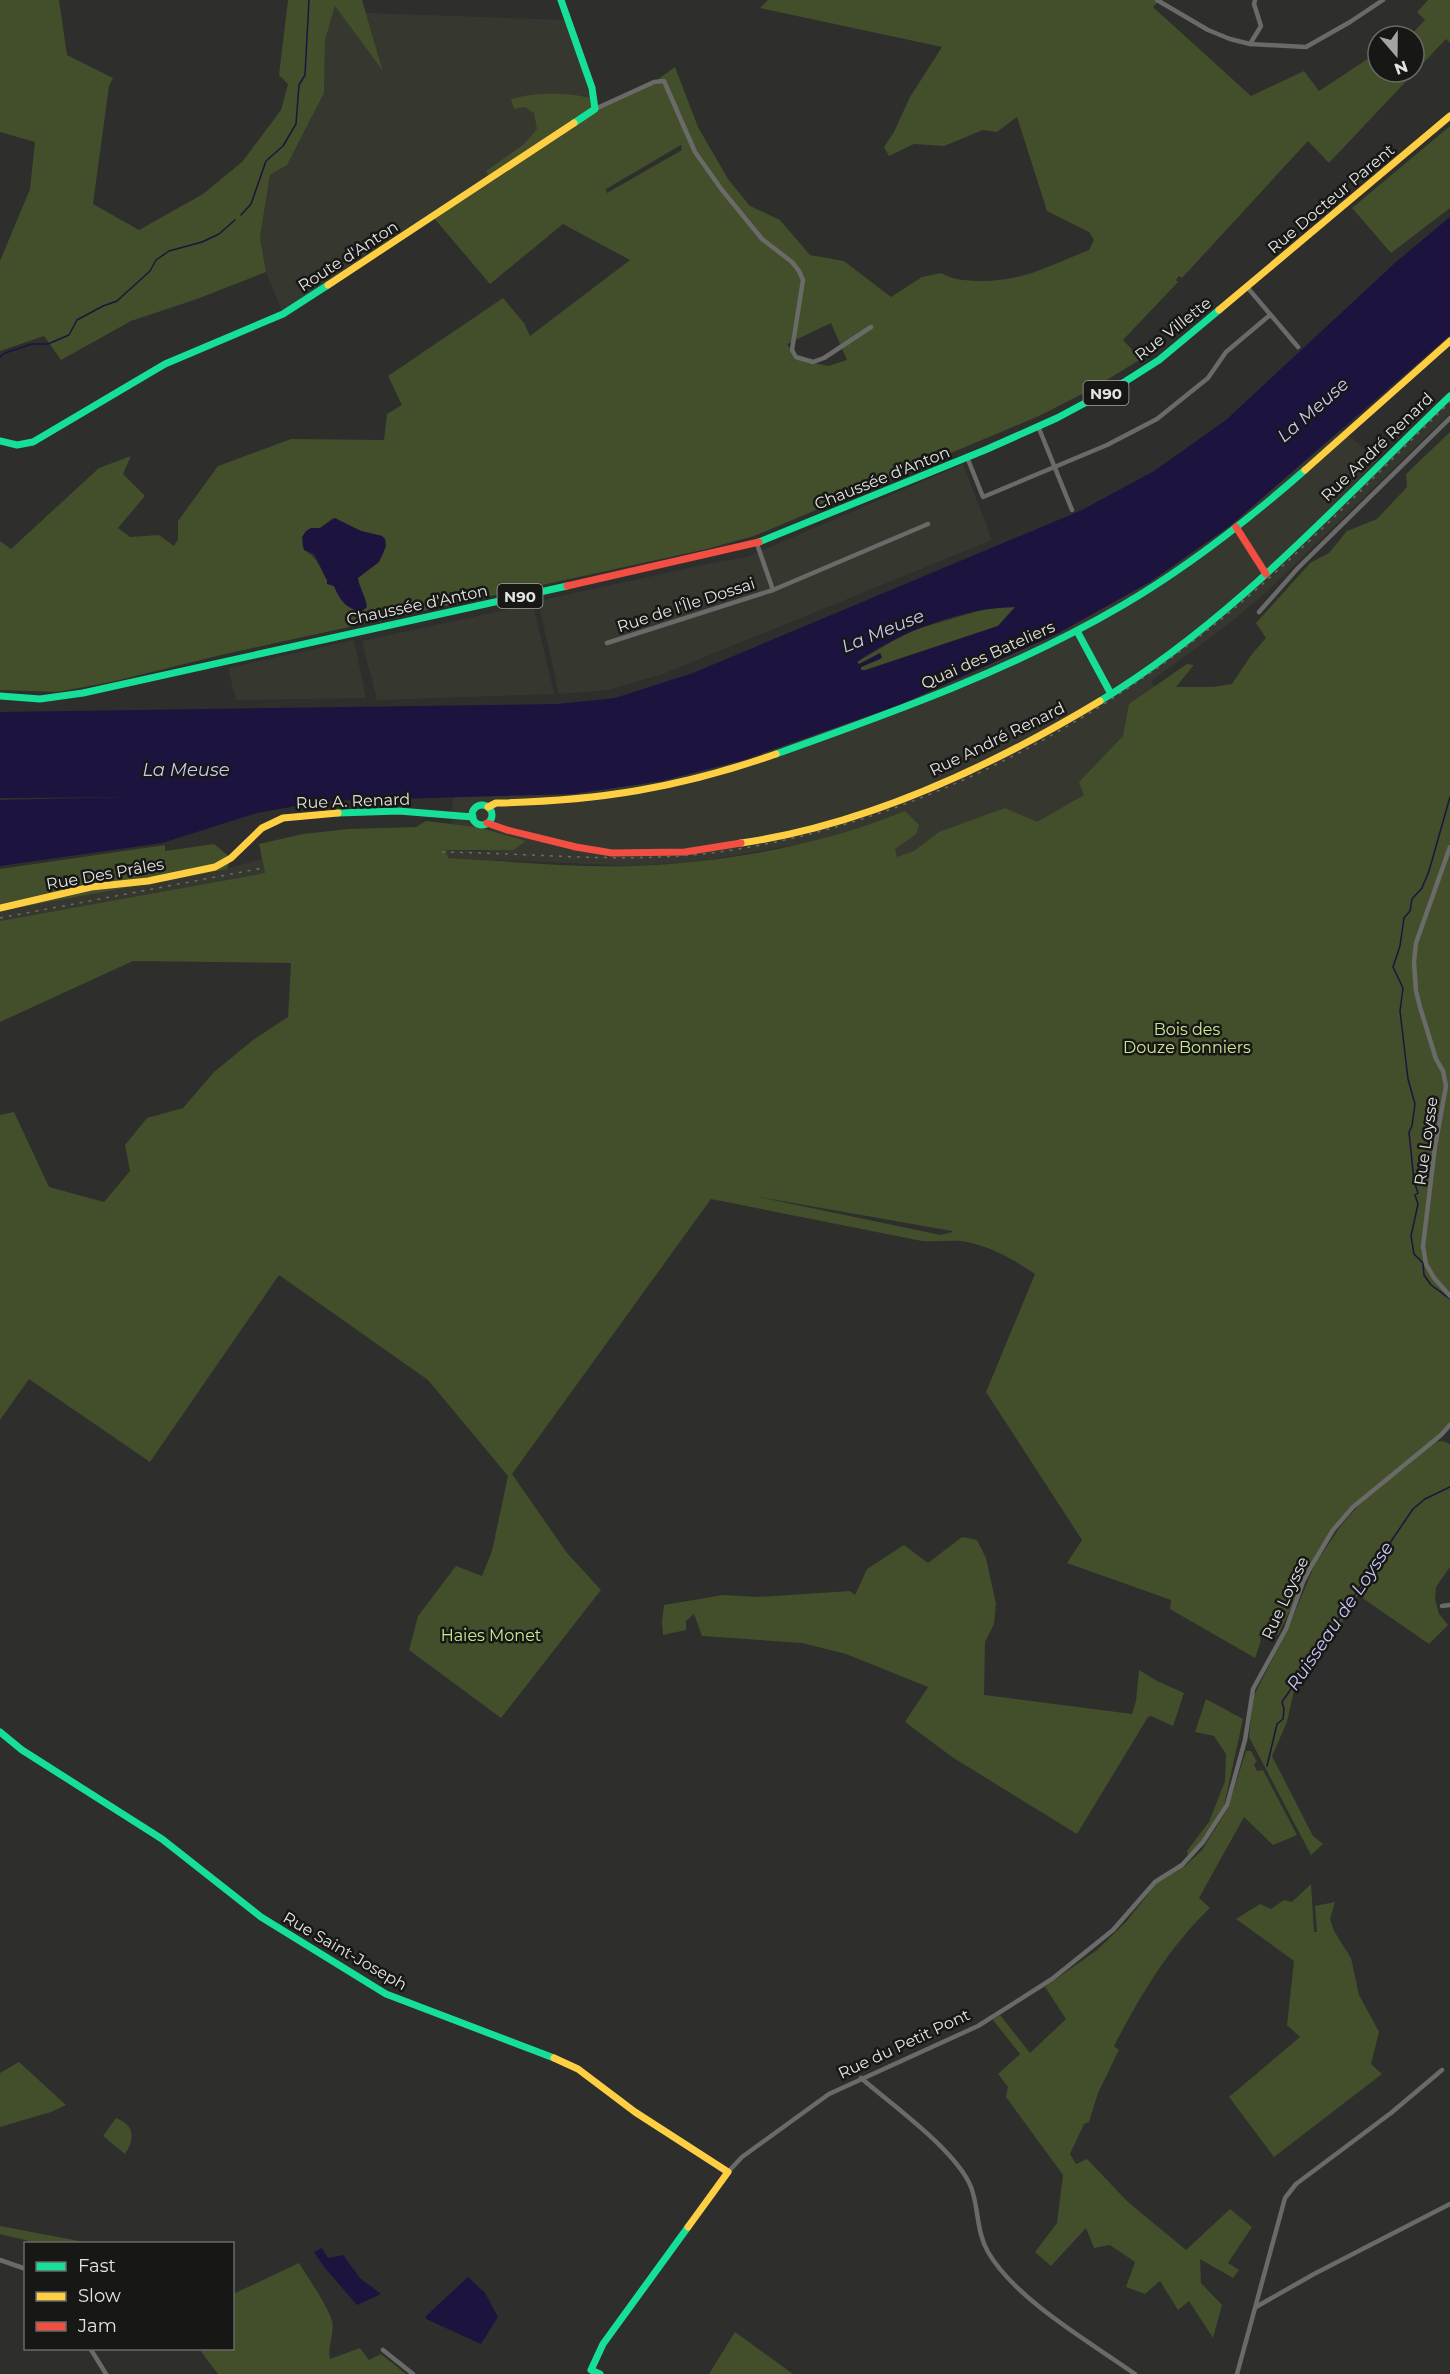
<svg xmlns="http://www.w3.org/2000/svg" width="1450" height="2374" viewBox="0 0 1450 2374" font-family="Montserrat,sans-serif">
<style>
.built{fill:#363830}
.green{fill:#434e2a;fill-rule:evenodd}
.water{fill:#1c143f;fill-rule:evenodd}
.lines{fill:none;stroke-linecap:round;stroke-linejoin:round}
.stream{stroke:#1c143f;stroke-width:1.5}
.street{stroke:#6a6a68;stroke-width:4.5}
.fast{stroke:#16e098;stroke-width:7}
.slow{stroke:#ffcf43;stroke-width:7}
.jam{stroke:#f24e42;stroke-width:7}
.rail{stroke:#6a6a68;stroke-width:1.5;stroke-dasharray:3 6;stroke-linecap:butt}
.labels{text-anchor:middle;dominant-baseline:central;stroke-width:5;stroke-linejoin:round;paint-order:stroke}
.shield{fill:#171716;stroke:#a6a7a6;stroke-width:1.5}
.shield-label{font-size:15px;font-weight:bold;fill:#e4e5e3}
.street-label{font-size:16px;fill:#e4e5e3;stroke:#171716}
.park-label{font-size:16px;fill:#cbe992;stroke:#171716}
.water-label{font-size:18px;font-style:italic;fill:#c8c7f9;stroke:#171716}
</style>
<rect width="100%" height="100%" fill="#2e2e2d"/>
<g class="built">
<polygon points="335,6 383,69 366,13 568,20 595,109 283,314 266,272 260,237 270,175 287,165 324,93 325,40"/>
<polygon points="1450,398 1450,413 1268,591 1221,630 1151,681 1169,707 1085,795 1020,832 913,873 803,844 701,861 632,866 448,858 446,850 485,851 525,841 477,827 452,824 453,797 573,794 662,781 1150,582 1230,526 1340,429 1383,463"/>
<polygon points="963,464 992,540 663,674 608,690 559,694 538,601 717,562 747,557"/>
<polygon points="533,604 554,694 377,700 362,641"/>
<polygon points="354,640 366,698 236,700 228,668"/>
<polygon points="262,859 265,873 0,921 0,911 228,868"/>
</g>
<g class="green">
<polygon points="0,0 59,0 67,55 113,78 109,86 93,204 139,230 203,194 242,162 281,110 288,84 279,75 288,0 362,0 383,71 335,6 325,40 324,93 287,165 270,175 260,237 266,272 197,299 131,321 61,360 44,336 0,351 0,261 30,189 35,142 0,132"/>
<path d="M768 0H1160L1153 7 1251 96 1304 71 1319 91 1375 54 1378 59V72H1414V36H1410L1425 20 1417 12 1428 0H1450V43L1446 39 1329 163 1308 141 1182 278 1179 276 1176 280 1178 282 1123 340 1141 359 1092 389 1039 416 754 536 707 549 221 655 111 682 57 692 0 690V541L11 549 99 468 131 456 123 474 145 496 118 528 130 537 159 535 174 546 178 539V521L218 466 291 439 384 440 387 414 402 405 388 376 503 298 524 323 530 336 630 260 563 224 490 284 433 217 490 178 486 171 523 145 537 129 534 113 525 107 514 109 511 99C535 92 569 92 594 99L595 108 654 82 675 67 698 127 728 179 750 206 780 220 810 255 844 261 891 297 922 277 941 273C953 280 963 280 977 281 1023 282 1048 266 1089 250L1094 240 1089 232 1047 211 1017 117 997 132 983 130 944 146 914 144 889 156 884 147 894 132 910 97 942 47 760 8ZM681 145 682 150 607 193 606 189ZM831 323 847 360 828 366 796 359 787 344ZM333 518 361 531 382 536 385 539C387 564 370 564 357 578L361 612C346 608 342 601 335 588 333 584 328 582 326 578 318 565 318 558 304 550L302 544 306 531 320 528Z"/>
<polygon points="1450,126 1450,208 1391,253 1352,208"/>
<path d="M1450 432V1425L1353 1507 1333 1530 1312 1565 1278 1635 1261 1630 1260 1644 1255 1658 1170 1609 1171 1600 1067 1563 1082 1540 986 1392 1035 1274C1011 1258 989 1245 961 1241 948 1240 935 1242 922 1241L711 1199 512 1474 567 1553 601 1590 501 1718 409 1650 418 1616 456 1566 482 1576 492 1551 508 1476 428 1380 279 1275 150 1462 29 1379 0 1420V1115L14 1112 49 1187 104 1202 130 1171 125 1145 147 1118 183 1108 214 1072 253 1040 288 1017 291 963 133 961 0 1022V921L265 873 259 844 303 834 348 829 416 827 426 821 477 827 526 841 513 850H446L448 858C510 861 573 868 634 866 726 862 820 846 905 811L919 825 916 834 895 849 897 857 914 851 939 832 1005 808 1037 822 1084 795 1079 782 1123 736 1129 704 1187 664 1194 665 1176 687H1213L1232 684 1252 654 1266 638 1256 623 1310 563 1329 553 1347 531 1377 519 1407 487 1406 474ZM753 1196 952 1231V1232L941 1235Z"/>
<polygon points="1016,607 998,626 865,670 860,670 861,667 880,659 858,664 857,662 910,631 985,609"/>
<polygon points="214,844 231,858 227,869 0,911 0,869 165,845 165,851"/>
<polygon points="1442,1441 1450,1444 1450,1567 1436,1587 1435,1599 1439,1614 1448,1625 1429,1644 1358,1595 1339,1627 1295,1686 1287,1722 1272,1756 1313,1836 1323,1844 1311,1855 1249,1737 1253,1697 1287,1631 1315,1564 1342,1524 1361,1503 1435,1442"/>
<polygon points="962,1537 977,1540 986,1558 996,1604 994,1624 985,1642 984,1695 1132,1714 1136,1701 1139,1670 1157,1681 1184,1693 1173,1726 1151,1716 1148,1717 1077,1834 952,1757 905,1722 928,1687 846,1654 802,1643 702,1636 694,1614 686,1621 686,1630 663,1635 662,1622 664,1605 723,1595 758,1597 850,1591 855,1595 867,1569 904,1545 928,1563"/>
<polygon points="1206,1699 1243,1719 1224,1806 1205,1837 1188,1856 1187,1851 1209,1822 1225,1781 1226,1754 1214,1736 1195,1732"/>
<path d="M1246 1751H1251L1257 1762 1254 1764 1257 1771 1263 1770 1297 1835 1273 1845 1244 1817 1199 1898 1210 1908C1169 1947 1140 1996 1114 2046L1119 2050 1098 2093 1089 2122 1084 2124 1070 2154 1076 2164 1087 2159 1128 2202 1186 2250 1230 2209 1252 2227 1228 2263 1239 2270 1233 2278 1200 2259 1201 2283 1222 2305 1213 2338 1189 2301 1178 2310 1160 2281 1145 2294 1126 2287 1135 2262 1110 2245 1094 2248 1086 2228 1051 2266 1035 2252 1057 2223 1063 2175 1006 2097 1008 2087 998 2074 1020 2054 993 2020 1000 2015 1030 2053 1066 2019 1045 1987 1097 1950 1126 1922 1156 1884 1185 1866 1202 1850 1228 1808Z"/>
<polygon points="1311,1884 1314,1932 1317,1932 1315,1906 1335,1902 1330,1919 1334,1931 1351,1958 1359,1995 1379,2032 1371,2064 1382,2074 1274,2157 1229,2097 1300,2037 1287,2025 1294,1961 1236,1919 1260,1904 1271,1909 1284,1900 1292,1902"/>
<polygon points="19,2062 66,2105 51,2112 0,2127 0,2073"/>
<path d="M116 2118C135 2125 135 2139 125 2154L103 2136Z"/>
<polygon points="0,2226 90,2243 37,2243 0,2234"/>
<path d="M299 2263C308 2278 328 2306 332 2321 335 2333 327 2346 330 2359L360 2348 369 2360 381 2354 406 2374H218L199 2349 232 2348 233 2294Z"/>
<polygon points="735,2332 793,2374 709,2374"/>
</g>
<g class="water">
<path d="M1450 217V335L1230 526 1150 582 1057 634 902 704 744 760 662 781 573 794 324 801 257 813 162 843 0 866V800L131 797 0 798V712L557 704 615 698 693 673 1082 510 1154 471 1226 420 1396 262ZM1015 607 998 626 866 670H861V667L880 659 882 657 880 653 859 664 857 662C897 633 965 607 1015 607Z"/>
<path d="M335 518 361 531 382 536 385 539 386 546 379 562 358 578C359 587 366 597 367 607L361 612C346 608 340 601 334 586L327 584V580L314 554 304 550 302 537 306 531 311 528H320Z"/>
<polygon points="322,2248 328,2258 343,2255 360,2278 381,2294 357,2305 324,2267 314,2252"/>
<polygon points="468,2277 485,2293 498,2317 481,2344 426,2319 426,2316"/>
</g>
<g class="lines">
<g class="stream">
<polyline points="241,215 251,204 266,161 283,146 296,124 299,85 305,75 309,0"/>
<polyline points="0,357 5,353 32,344 48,344 69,335 77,320 103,306 117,301 150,271 156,260 169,251 202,242 219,234 235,220"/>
<polyline points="1450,797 1429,871 1422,888 1412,899 1410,911 1404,918 1400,946 1393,967 1403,988 1400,1011 1408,1079 1415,1104 1412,1126 1409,1132 1414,1181 1418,1193 1415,1195 1418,1204 1411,1236 1414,1254 1423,1263 1424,1275 1431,1285 1450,1299"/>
<polyline points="1267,1766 1277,1724 1283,1719 1284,1709 1282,1702 1413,1509 1425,1499 1450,1487"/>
</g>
<g class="street">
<polyline points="1157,0 1208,30 1230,39 1250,44 1306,47 1350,22 1383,0"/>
<polyline points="1250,44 1261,26 1254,4 1255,0"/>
<polyline points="595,109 654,82 664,81 695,152 722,190 762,239 792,262 799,271 803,280 792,350 796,357 813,362 824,358 871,327"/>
<polyline points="1247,287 1298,347"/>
<polyline points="1038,426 1072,510"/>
<polyline points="967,457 983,497 1107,445 1157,419 1208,378 1226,352 1270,315"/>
<polyline points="757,544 773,590"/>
<polyline points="1259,612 1298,568 1450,418"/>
<polyline points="607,643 773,590 928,524"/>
<polyline points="1450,847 1416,943 1414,962 1416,991 1420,1007 1436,1059 1443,1071 1446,1086 1435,1147 1423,1246 1426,1264 1434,1278 1450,1296"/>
<polyline points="1442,1606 1450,1605"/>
<path d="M861 2078C892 2105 956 2150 971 2187 979 2208 976 2231 988 2252 1016 2300 1090 2342 1135 2374"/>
<polyline points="728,2172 742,2157 829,2094 978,2026 1052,1979 1113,1930 1155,1882 1182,1865 1203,1842 1227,1805 1245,1740 1253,1689 1286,1629 1303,1582 1312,1565 1333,1530 1353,1507 1441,1435 1450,1425"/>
<polyline points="0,2260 26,2269"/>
<polyline points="1256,2307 1314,2274 1450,2204"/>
<polyline points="90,2348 106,2374"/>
<polyline points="383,2350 413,2374"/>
<polyline points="1237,2374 1285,2198 1296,2184 1391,2113 1442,2070"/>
</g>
<g class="fast">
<polyline points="561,0 592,88 595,109 574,123"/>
<polyline points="0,441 17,445 33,442 165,364 283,314 328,285"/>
<polyline points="759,542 985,450 1057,418 1126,381 1159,360 1219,310"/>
<polyline points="1077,631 1111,694"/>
<polyline points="0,696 40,699 83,693 567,586"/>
<path d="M1100 701C1234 620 1338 503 1450 396"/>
<path d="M776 754C894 712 1014 669 1123 605 1188 567 1248 520 1305 470"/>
<circle cx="482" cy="815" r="10"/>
<polyline points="338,813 399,811 473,817"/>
<polyline points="0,1732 22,1750 162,1839 261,1917 386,1994 554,2058"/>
<polyline points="600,2374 591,2370 603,2344 688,2227"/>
</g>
<g class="slow">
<polyline points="328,285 574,123"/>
<polyline points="1219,310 1450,116"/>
<polyline points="1305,470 1450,341"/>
<path d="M488 807 496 803C598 801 679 788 776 754"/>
<path d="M741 843C867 825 992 766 1100 701"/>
<polyline points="0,908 91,887 148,881 215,867 231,858 262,828 283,818 338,813"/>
<polyline points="554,2058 578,2069 635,2112 728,2172 688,2227"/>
</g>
<g class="jam">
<polyline points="1236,527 1266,574"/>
<polyline points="567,586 759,542"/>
<polyline points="487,823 507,830 576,847 612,853 685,852 741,843"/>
</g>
<g class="rail">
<path d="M442 852C537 853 631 865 726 851 914 823 1092 728 1237 606 1312 543 1380 470 1450 402"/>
<polyline points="0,918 263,868"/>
</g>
</g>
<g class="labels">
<g class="shield">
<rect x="1083.5" y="381" width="45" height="24" rx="4.5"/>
<rect x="497.5" y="584" width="45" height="24" rx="4.5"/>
</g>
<g class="shield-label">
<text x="1106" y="393">N90</text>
<text x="520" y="596">N90</text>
</g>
<g class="street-label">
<text transform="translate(1331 199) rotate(-40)">Rue Docteur Parent</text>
<text transform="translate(348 256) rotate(-33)">Route d'Anton</text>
<text transform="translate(1173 329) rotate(-38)">Rue Villette</text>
<text transform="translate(1377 447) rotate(-44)">Rue André Renard</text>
<text transform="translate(882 478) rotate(-22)">Chaussée d'Anton</text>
<text transform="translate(417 605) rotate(-12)">Chaussée d'Anton</text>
<text transform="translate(686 605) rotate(-18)">Rue de l'Île Dossai</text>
<text transform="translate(988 655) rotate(-24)">Quai des Bateliers</text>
<text transform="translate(997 739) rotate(-26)">Rue André Renard</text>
<text transform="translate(353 801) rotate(-2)">Rue A. Renard</text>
<text transform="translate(105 874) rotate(-10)">Rue Des Prâles</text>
<text transform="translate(1426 1141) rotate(-82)">Rue Loysse</text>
<text transform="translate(1285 1598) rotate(-65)">Rue Loysse</text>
<text transform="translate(345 1951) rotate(30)">Rue Saint-Joseph</text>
<text transform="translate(904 2044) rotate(-25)">Rue du Petit Pont</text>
</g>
<g class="park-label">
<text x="1187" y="1029">Bois des<tspan x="1187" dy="18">Douze Bonniers</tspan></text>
<text x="491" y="1635">Haies Monet</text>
</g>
<g class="water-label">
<text transform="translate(1313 410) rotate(-41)">La Meuse</text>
<text transform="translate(883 631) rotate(-22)">La Meuse</text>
<text x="186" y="770">La Meuse</text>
<text transform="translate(1340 1616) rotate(-56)">Ruisseau de Loysse</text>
</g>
</g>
<rect x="24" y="2242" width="210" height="108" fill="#171716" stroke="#696968" stroke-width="1.5"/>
<rect x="36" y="2262" width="30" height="9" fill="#16e098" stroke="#696968" stroke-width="1.5"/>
<text x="78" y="2272" font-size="18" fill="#e4e5e3">Fast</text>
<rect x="36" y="2292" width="30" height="9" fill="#ffcf43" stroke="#696968" stroke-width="1.5"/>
<text x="78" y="2302" font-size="18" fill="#e4e5e3">Slow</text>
<rect x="36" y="2322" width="30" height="9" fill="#f24e42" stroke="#696968" stroke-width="1.5"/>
<text x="78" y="2332" font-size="18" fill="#e4e5e3">Jam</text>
<g transform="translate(1396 54) rotate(160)"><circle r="28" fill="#171716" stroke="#696968" stroke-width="1.5"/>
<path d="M0-4.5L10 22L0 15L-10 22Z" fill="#a4a5a3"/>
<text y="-9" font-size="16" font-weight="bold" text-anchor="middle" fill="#e4e5e3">N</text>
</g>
</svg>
